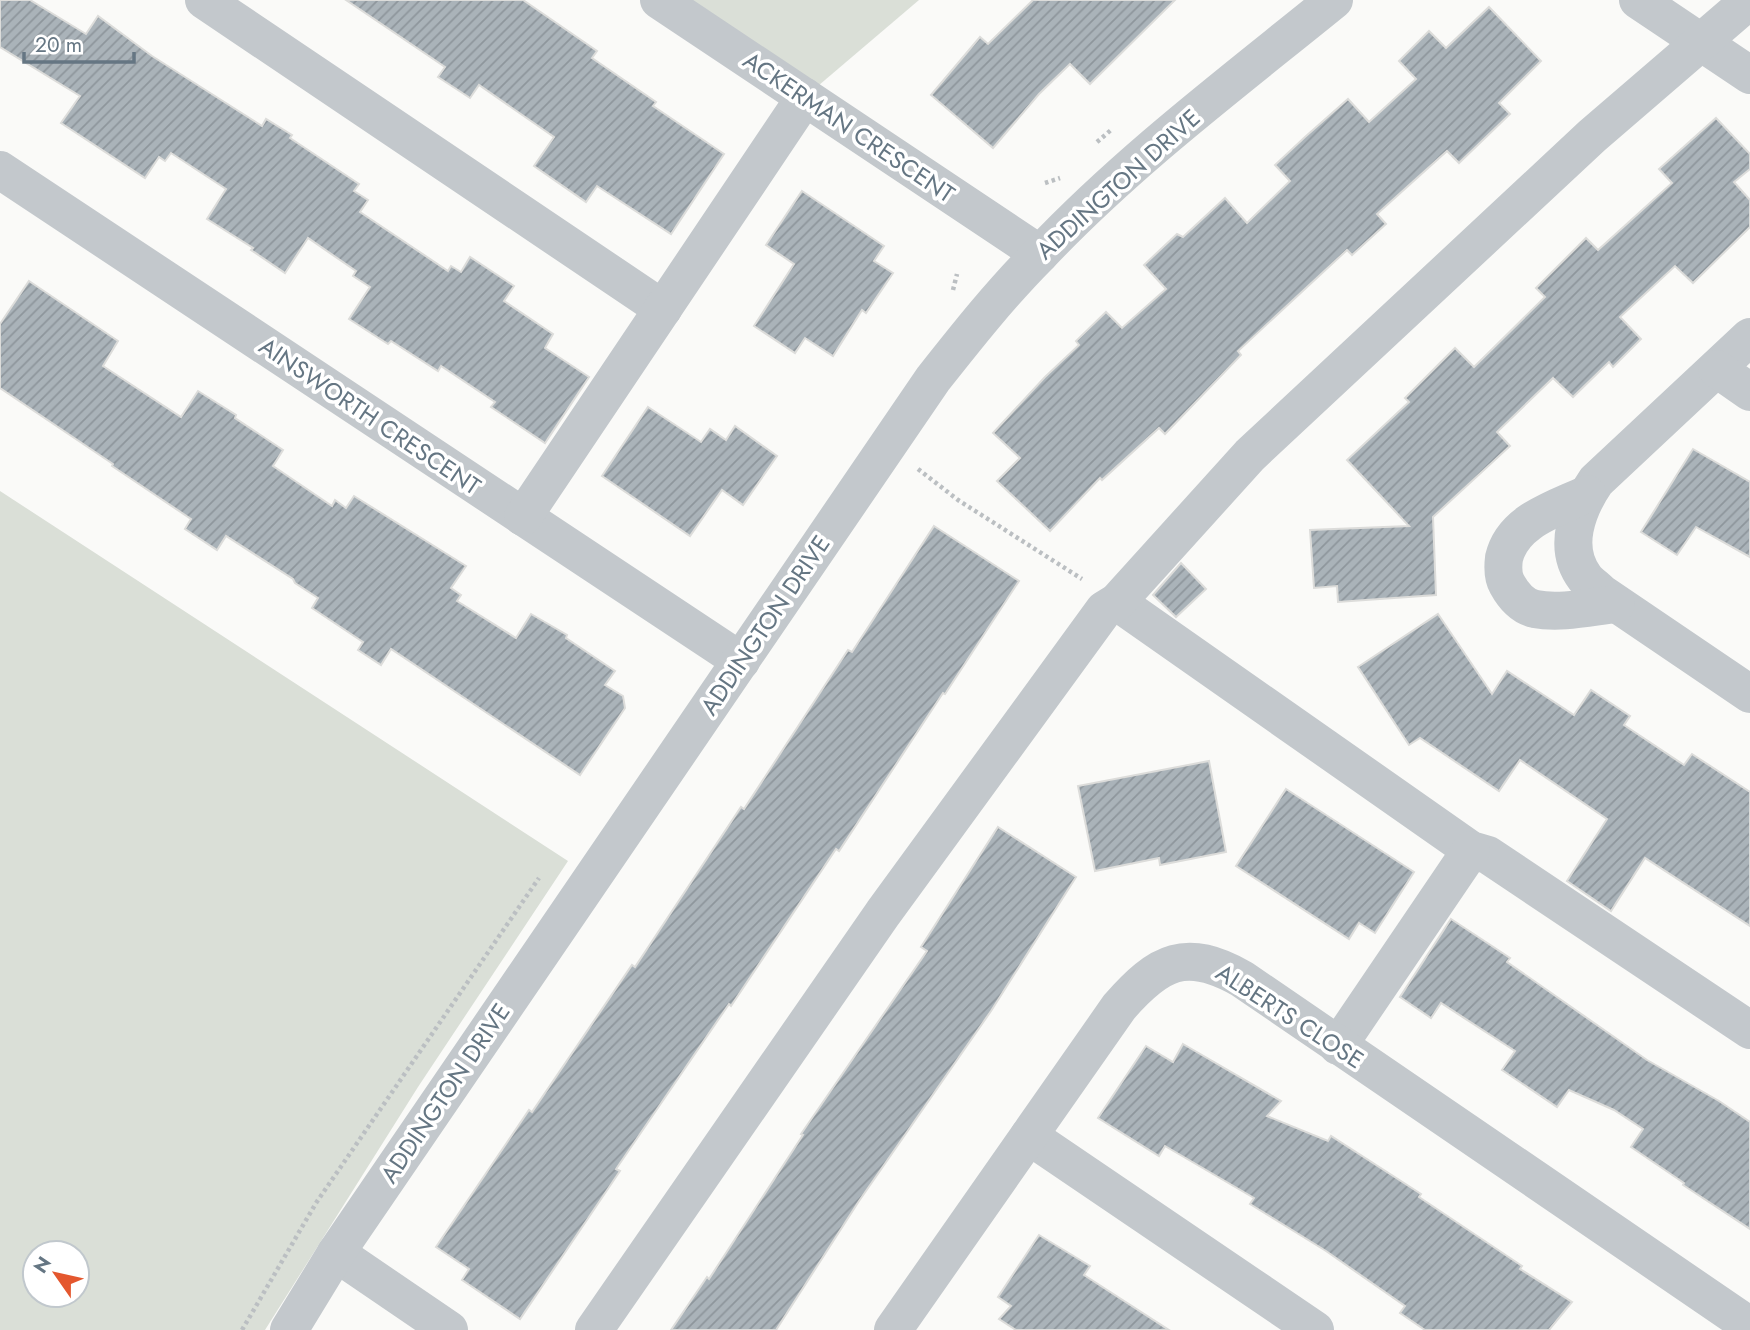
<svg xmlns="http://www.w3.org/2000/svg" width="1750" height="1330" viewBox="0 0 1750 1330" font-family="Jost,sans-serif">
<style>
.park{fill:#dadfd7;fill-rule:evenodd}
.building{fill:url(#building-hatch);stroke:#dcdcda;stroke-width:2}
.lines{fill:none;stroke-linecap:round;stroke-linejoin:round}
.path{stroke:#bbbfc2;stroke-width:4.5;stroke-dasharray:3.5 3.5;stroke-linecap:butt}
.minor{stroke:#c3c8cc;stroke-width:38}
.labels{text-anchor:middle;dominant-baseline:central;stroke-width:7;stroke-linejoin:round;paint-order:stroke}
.street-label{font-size:24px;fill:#657683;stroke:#fff}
</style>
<defs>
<pattern id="building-hatch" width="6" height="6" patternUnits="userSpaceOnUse" patternTransform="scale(1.75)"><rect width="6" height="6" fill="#aab3b9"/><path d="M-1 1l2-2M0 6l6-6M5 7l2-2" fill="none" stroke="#8e969c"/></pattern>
</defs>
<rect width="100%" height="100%" fill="#fafaf8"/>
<g class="park">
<polygon points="659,0 919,0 805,97"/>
<path d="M0 491 568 861 418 1087 265 1330H0ZM35 1253H77V1295H35Z"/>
</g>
<g class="building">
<polygon points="0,0 30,0 86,34 98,16 152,56 262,126 266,119 292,135 290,138 359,184 354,191 368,200 360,212 448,271 451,266 461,272 470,257 514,286 504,301 553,334 545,348 589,377 545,443 491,407 495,402 441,366 438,371 391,341 388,344 349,319 370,287 353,276 356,271 308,238 285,273 251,250 253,248 207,219 226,189 171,153 165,161 159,157 145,178 61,123 80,96 0,47"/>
<polygon points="346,0 523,0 597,51 592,58 656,102 653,106 724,154 671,234 597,186 586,202 534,166 554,137 479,85 470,98 438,77 445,67"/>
<polygon points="1033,0 1175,0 1090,84 1070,64 1039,94 993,148 931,95 980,37 988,44"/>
<polygon points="1489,7 1541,61 1499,103 1510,114 1459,163 1447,151 1377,214 1386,224 1352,255 1347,250 1238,351 1241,355 1165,434 1159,428 1102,480 1100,478 1050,531 997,481 1020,458 993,433 1045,377 1079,345 1076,341 1106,312 1122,328 1166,289 1144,265 1177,234 1183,237 1225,198 1247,223 1290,181 1275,165 1305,137 1348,99 1369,122 1416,79 1399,61 1429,31 1446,48"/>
<polygon points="1716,118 1750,154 1750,169 1734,182 1750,200 1750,227 1693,283 1675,266 1620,317 1641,339 1613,367 1609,362 1573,397 1553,378 1497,432 1510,446 1433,517 1436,595 1338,602 1337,586 1314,588 1310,530 1409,526 1347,460 1409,402 1405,398 1455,348 1474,367 1545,297 1536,288 1586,238 1598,250 1672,183 1659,169"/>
<polygon points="802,191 884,246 874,261 893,273 866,313 862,310 833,356 805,338 795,353 754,326 794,264 766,245"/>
<polygon points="29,281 118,341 103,366 181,417 198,391 236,415 235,418 283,450 273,466 332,506 335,500 346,508 354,496 466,566 451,588 461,595 457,601 516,638 531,614 567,635 566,638 615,671 605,685 623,696 625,708 580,775 391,649 381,665 358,650 363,642 312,608 318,598 295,583 293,579 226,536 217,550 185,529 191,519 112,466 113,464 0,388 0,324"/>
<polygon points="648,407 701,442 710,429 726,440 735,426 777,456 743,505 722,490 690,536 602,476"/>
<polygon points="1693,449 1750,482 1750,557 1696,527 1677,555 1641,532"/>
<polygon points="934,526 1019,581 945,694 943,693 839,851 836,849 731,1006 729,1004 616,1169 620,1171 520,1319 462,1280 469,1269 436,1247 529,1110 532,1112 632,965 635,967 741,807 744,809 848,650 852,652"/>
<polygon points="1181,563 1206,589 1176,617 1153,595"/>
<polygon points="1438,614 1492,694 1507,671 1574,715 1591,690 1630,716 1624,725 1684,765 1692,754 1750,792 1750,926 1645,858 1611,911 1567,881 1607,819 1520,760 1499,791 1420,738 1409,745 1358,667"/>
<polygon points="1209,761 1226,852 1160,865 1159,858 1095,871 1078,786"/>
<polygon points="1286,789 1414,872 1375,933 1359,923 1349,939 1236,866"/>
<polygon points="998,827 1076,877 991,1011 859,1201 776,1330 671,1330 707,1277 709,1279 803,1135 801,1134 927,951 921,947"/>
<polygon points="1451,919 1510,958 1507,962 1647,1060 1719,1101 1750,1122 1750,1229 1683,1185 1684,1183 1631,1147 1643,1129 1614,1110 1569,1090 1557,1107 1502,1070 1515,1051 1441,1003 1431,1018 1400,997"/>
<polygon points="1183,1044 1281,1101 1267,1116 1328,1141 1331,1136 1421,1194 1419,1197 1522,1266 1520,1269 1572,1302 1549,1330 1425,1330 1400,1313 1405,1306 1326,1251 1250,1204 1254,1198 1165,1146 1159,1156 1098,1118 1146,1046 1173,1062"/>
<polygon points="1039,1235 1090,1266 1084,1275 1169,1330 1016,1330 999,1319 1011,1306 998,1297"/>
</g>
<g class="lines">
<g class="path">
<polyline points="1097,142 1111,130"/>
<polyline points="1045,183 1060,178"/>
<polyline points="953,290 957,274"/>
<polyline points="918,469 958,500 1082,579"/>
<polyline points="242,1330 316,1203 539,878"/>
</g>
<g class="minor">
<polyline points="204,0 663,309"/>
<polyline points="659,0 1040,254"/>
<polyline points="1638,0 1750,75"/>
<polyline points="0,170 741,661"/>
<path d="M1750 337 1596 481C1577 509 1562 548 1585 578 1589 583 1596 588 1601 593L1750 694"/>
<polyline points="1717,369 1750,392"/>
<path d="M1587 494C1556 509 1513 520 1504 558 1503 566 1503 577 1507 584 1513 595 1522 606 1535 609 1560 614 1590 607 1616 604"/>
<polyline points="523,517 805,97"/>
<polyline points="1117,602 1471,850 1488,855 1750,1030"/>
<polyline points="1338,1046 1471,850"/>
<polyline points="1029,1136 1315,1330"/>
<polyline points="336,1253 449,1330"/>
<path d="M289 1330 336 1253 933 379C967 336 1001 293 1040 254 1129 160 1233 82 1334 0"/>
<polyline points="594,1330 883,913 1104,610 1117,602 1250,455 1592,136 1750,0"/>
<path d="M893 1330 1119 1007C1159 961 1186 947 1242 979L1750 1326"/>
</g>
</g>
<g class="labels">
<g class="street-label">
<text transform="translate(849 127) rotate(34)">ACKERMAN CRESCENT</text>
<text transform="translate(1118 184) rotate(-42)">ADDINGTON DRIVE</text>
<text transform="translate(370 416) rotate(34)">AINSWORTH CRESCENT</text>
<text transform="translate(765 625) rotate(-56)">ADDINGTON DRIVE</text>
<text transform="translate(1290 1016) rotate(33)">ALBERTS CLOSE</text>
<text transform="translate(445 1093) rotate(-56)">ADDINGTON DRIVE</text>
</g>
</g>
<g transform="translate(56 1274) rotate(304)"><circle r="33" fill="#ffffff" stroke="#c1c8cd" stroke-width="2"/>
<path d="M0-5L12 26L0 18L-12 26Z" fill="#e4572e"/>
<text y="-10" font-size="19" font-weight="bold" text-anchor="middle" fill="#657683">N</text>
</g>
<path d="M24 52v10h110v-10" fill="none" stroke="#657683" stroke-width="3.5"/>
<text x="35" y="52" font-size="21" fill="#657683" stroke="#ffffff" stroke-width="5" paint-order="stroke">20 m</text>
</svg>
